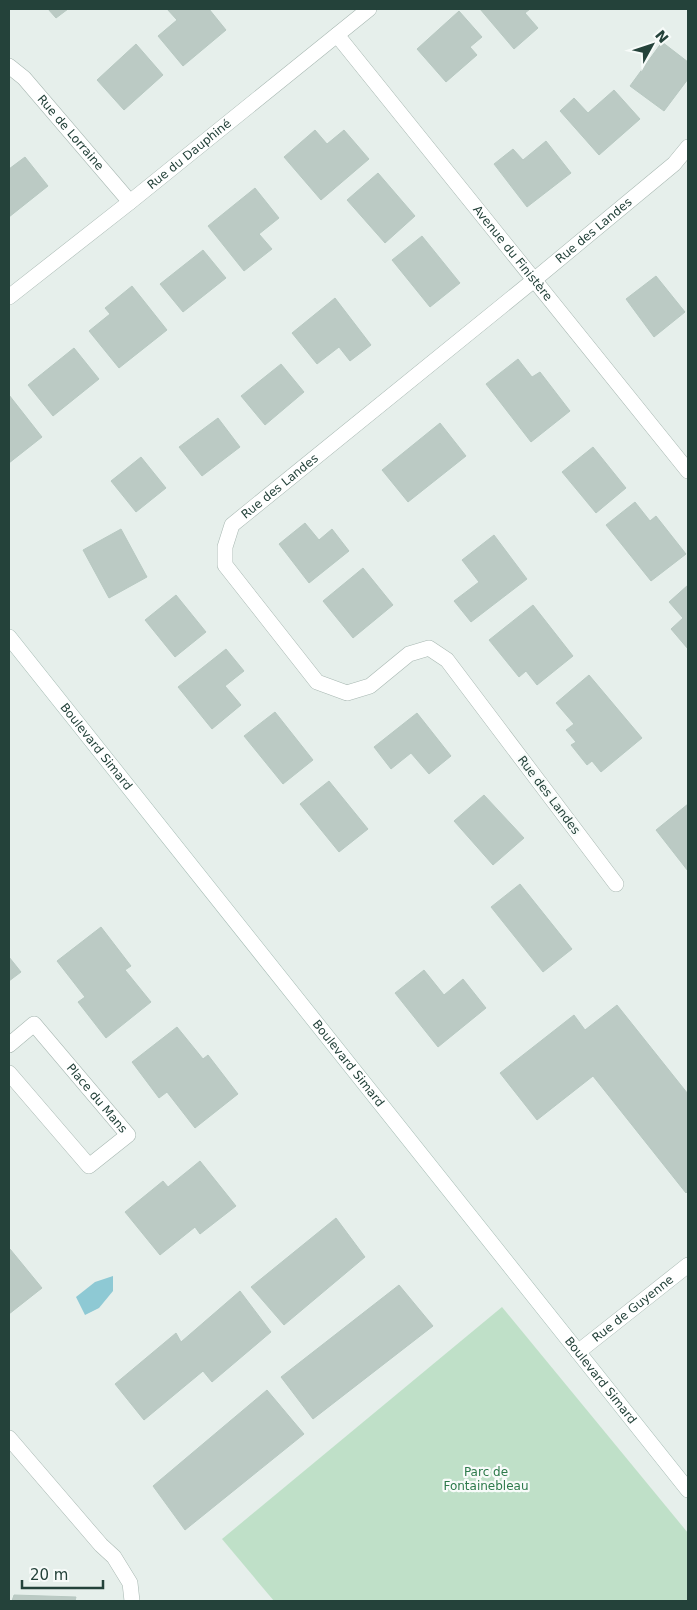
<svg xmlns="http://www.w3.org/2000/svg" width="697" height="1610" viewBox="0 0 697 1610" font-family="'DejaVu Sans',sans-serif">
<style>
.green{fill:#bfe0c8}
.water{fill:#8ec9d4}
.building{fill:#bbcac4;stroke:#b8c9c2}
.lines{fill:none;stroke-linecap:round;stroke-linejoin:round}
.minor-casing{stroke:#a8b8b2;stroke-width:16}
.secondary-casing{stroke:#a4bbb3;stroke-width:16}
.minor{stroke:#fff;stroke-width:15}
.secondary{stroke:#fff;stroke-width:15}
.labels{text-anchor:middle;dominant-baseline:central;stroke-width:4.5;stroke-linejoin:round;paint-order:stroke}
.street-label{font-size:12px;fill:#24423a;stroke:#f7fbf9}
.park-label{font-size:12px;fill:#2d7a4b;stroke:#f7fbf9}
</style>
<rect width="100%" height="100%" fill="#e6efeb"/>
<polygon class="green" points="502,1307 688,1533 688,1601 274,1601 222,1539"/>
<polygon class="water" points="113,1276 113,1291 99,1308 85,1315 76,1297 95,1282"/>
<g class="building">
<polygon points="48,9 68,9 56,18"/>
<polygon points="167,9 209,9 226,30 183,66 158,36 177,20"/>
<polygon points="480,9 530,9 525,13 538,28 514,49"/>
<polygon points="459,11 482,37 470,47 477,55 446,82 417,49"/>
<polygon points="662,42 688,62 688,79 664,111 630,86"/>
<polygon points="136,44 163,75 124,110 97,80"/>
<polygon points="614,90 640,119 599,155 560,111 574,98 588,113"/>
<polygon points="315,130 327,144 344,130 369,159 321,200 284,157"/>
<polygon points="546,141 571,173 527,207 494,164 513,149 523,160"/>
<polygon points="25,157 48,186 9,217 9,169"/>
<polygon points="378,173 415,216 385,243 347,200"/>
<polygon points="255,188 279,218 259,234 272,249 244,271 208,226"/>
<polygon points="422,236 460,283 430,307 392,260"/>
<polygon points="203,250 226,278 183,312 160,284"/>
<polygon points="656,276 685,312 654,337 626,299"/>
<polygon points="132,286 167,330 119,368 89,331 110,314 105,308"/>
<polygon points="335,298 371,345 350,361 339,347 317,364 292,333"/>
<polygon points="74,348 99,379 53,416 28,385"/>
<polygon points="518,359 532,377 540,372 570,411 531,442 486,384"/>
<polygon points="281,364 304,392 265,425 241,396"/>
<polygon points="9,395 42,437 9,463"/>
<polygon points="218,418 240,447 202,476 179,447"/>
<polygon points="440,423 466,456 408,502 382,470"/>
<polygon points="593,447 626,488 596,513 562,472"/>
<polygon points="141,457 166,488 136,512 111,481"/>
<polygon points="635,502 650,521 656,516 686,554 651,581 606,525"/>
<polygon points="305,523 319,540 332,529 349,551 309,583 279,544"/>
<polygon points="121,529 147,577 109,598 83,550"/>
<polygon points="494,535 527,579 471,622 454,601 479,582 462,560"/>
<polygon points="363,568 393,605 353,638 323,601"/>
<polygon points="688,585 688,649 671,629 683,618 669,602"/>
<polygon points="176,595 206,632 175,657 145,620"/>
<polygon points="533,605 573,656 537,685 526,671 519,677 489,640"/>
<polygon points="226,649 244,671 225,686 241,705 212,729 178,687"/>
<polygon points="589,675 642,738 601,772 592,761 587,765 571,745 576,742 566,730 574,724 556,703"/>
<polygon points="275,712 313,760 283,784 244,736"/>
<polygon points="417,713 451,756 429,774 411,753 391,769 374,747"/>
<polygon points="329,781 368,829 339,852 300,804"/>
<polygon points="484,795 524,838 493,865 454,821"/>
<polygon points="688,804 688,871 656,830"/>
<polygon points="520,884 572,949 543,972 491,907"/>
<polygon points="101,927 131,966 125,970 151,1002 106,1038 78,1002 85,997 57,961"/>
<polygon points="9,957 21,972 9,981"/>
<polygon points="424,970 444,995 463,979 486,1008 438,1047 395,993"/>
<polygon points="617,1005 688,1094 688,1191 686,1193 593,1076 537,1120 500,1073 574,1015 585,1030"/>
<polygon points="177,1027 203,1059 208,1055 238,1094 195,1128 167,1092 159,1098 132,1062"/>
<polygon points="200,1161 236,1206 200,1234 195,1227 160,1255 125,1212 163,1181 168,1187"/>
<polygon points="336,1218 365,1257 284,1325 251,1287"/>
<polygon points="10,1249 42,1288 9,1314 9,1250"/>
<polygon points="399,1285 433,1326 313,1419 281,1377"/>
<polygon points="240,1291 271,1332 212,1382 203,1371 144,1420 115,1384 176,1333 181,1342"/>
<polygon points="267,1390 304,1434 185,1530 153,1486"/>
<polygon points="14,1595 76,1597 75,1601 12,1601"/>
</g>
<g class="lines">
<defs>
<g id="minor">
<path id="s1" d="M337 35 688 471"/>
<path id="s2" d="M9 66 24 78 130 202"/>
<path id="s3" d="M9 297 130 202 369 9"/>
<path id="s4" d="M616 884 447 660 429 648 409 654 370 686 347 693 317 682 225 565V547L232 525 534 280 674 164 688 147"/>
<path id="s5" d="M9 1045 34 1024 128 1135 89 1166 9 1073"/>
<path id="s6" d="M578 1352 688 1265"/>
<polyline points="9,1438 101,1545 114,1557 130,1583 132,1601"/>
</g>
<g id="secondary">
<path id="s7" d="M9 637 688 1490"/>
</g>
</defs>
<use href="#minor" class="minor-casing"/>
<use href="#secondary" class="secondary-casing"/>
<use href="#minor" class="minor"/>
<use href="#secondary" class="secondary"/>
</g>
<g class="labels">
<g class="street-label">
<text stroke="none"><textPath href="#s2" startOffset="91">Rue de Lorraine</textPath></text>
<text stroke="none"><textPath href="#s3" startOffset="230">Rue du Dauphiné</textPath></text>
<text stroke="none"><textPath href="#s4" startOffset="1086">Rue des Landes</textPath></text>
<text stroke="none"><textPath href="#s1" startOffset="280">Avenue du Finistère</textPath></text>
<text stroke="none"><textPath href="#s4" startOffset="681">Rue des Landes</textPath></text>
<text stroke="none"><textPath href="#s7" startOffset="140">Boulevard Simard</textPath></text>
<text transform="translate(549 795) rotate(53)">Rue des Landes</text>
<text stroke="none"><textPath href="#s7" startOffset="545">Boulevard Simard</textPath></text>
<text stroke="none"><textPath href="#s5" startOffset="130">Place du Mans</textPath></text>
<text stroke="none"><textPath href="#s6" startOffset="70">Rue de Guyenne</textPath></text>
<text stroke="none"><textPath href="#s7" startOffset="950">Boulevard Simard</textPath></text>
</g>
<g class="park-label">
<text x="486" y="1472">Parc de<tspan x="486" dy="14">Fontainebleau</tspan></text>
</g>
</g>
<rect width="697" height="1610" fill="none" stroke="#24423a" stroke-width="20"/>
<g transform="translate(652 45) rotate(50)" stroke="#f7fbf9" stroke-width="4" paint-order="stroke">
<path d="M0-4L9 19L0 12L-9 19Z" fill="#24423a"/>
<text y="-8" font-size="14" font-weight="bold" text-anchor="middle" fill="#24423a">N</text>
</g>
<path d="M22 1580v8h81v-8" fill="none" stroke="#24423a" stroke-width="2.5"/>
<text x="30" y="1580" font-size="15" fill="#24423a" stroke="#f7fbf9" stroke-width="4" paint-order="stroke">20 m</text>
</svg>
